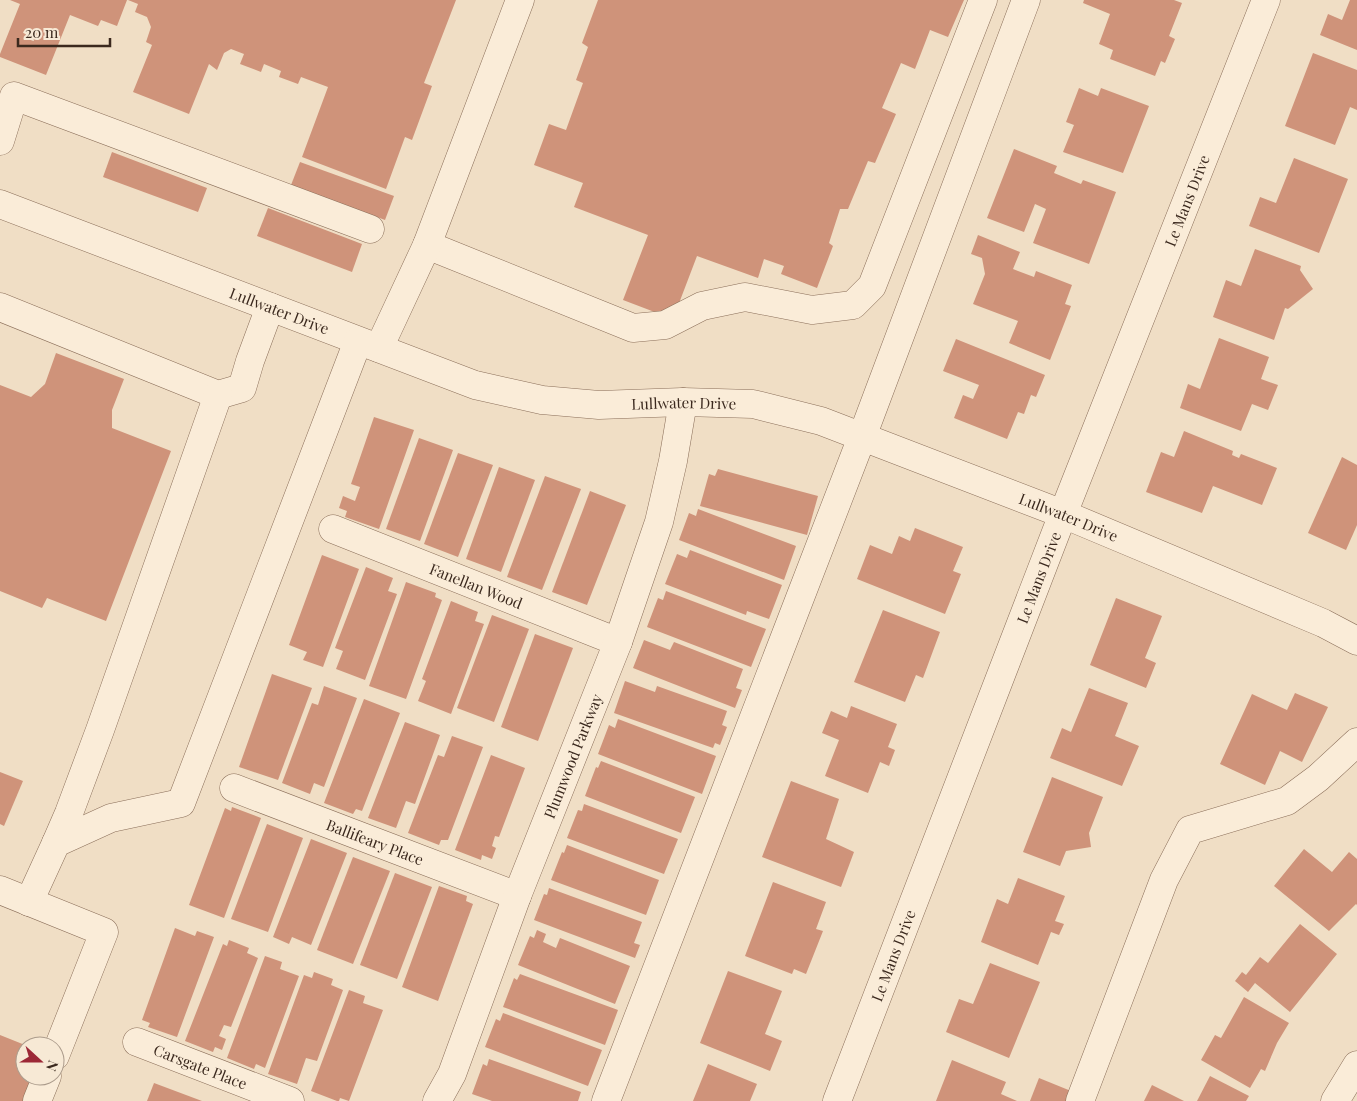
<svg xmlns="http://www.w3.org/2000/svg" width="1357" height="1101" viewBox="0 0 1357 1101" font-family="'Playfair Display',serif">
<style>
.building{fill:#cf937a}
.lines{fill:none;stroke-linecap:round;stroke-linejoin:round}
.minor-casing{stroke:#8b6f5a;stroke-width:29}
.minor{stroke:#faecd8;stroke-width:28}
.labels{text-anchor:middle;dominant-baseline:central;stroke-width:5;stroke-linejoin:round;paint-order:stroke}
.street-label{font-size:15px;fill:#3b291e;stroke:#f7e9d5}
</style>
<rect width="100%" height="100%" fill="#f0dec5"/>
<g class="building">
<polygon points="10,0 127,0 117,26 101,20 98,26 70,15 46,75 0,57 0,54 20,4"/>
<polygon points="128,0 456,0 424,83 432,86 412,140 405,137 386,189 302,157 328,87 301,77 298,84 279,77 281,71 264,64 261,72 240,64 244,54 231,49 224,53 217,70 209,64 189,114 133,92 152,45 146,42 151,27 147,17 135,12 138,4"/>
<polygon points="598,0 964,0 948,37 930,30 915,69 901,63 882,108 896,114 875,163 868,161 848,209 840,209 829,243 833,246 817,288 781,274 784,266 764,259 758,278 697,256 673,319 623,300 648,235 574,207 583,183 534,165 549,124 566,130 583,83 576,80 588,47 582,43"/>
<polygon points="1084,0 1174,0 1182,3 1169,36 1175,39 1165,63 1161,61 1155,76 1110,59 1113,50 1099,44 1110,14 1083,3"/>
<polygon points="1350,0 1357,0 1357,50 1320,35 1328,14 1342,20"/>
<polygon points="1313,53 1357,70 1357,110 1350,107 1335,145 1285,126"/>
<polygon points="1079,88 1098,96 1101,88 1149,106 1123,173 1063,152 1074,125 1066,122"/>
<polygon points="1014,149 1057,166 1054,173 1081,184 1083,180 1116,192 1089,264 1033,243 1046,209 1035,204 1024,232 987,218"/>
<polygon points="112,152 207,188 198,212 103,177"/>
<polygon points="1294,158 1348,179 1319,253 1249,226 1260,197 1276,203"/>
<polygon points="300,162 394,196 385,220 291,185"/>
<polygon points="268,208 362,244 352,272 257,236"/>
<polygon points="978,235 1020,252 1013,269 1034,277 1036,271 1072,285 1065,304 1071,306 1050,360 1009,343 1018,321 973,304 985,274 982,258 971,254"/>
<polygon points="1255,249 1301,266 1300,270 1313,289 1288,309 1285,308 1274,340 1213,317 1226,280 1241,286"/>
<polygon points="1219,338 1269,357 1261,379 1278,385 1268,410 1252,404 1241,431 1180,408 1188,384 1200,389"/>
<polygon points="956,339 1045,375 1036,397 1031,395 1024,414 1018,412 1007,439 954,418 963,395 973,399 979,385 943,371"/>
<polygon points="56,353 124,379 112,410 112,428 171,451 106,621 47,598 42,608 0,591 0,385 31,397 45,384"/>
<polygon points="374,417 414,430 379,529 345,517 347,511 339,508 343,496 355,501 360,487 351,484"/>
<polygon points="1184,431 1233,451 1232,455 1239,458 1241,454 1277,468 1262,505 1213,486 1202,513 1146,492 1161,452 1174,457"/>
<polygon points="419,438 453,450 420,541 386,529"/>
<polygon points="458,453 493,465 458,557 424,544"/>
<polygon points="1342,457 1357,465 1357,525 1346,550 1308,533"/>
<polygon points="499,467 535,480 501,572 466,559"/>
<polygon points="718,469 818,496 807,535 700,506 709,474 715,476"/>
<polygon points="545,476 581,489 542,590 507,577"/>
<polygon points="590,491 626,505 587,605 552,592"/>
<polygon points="698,509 796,546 784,580 679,540 689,513 696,516"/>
<polygon points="915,528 963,547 953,571 961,574 945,614 857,579 870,545 892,554 899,536 910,541"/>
<polygon points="690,550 782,585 769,619 747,611 746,615 665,584 677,554 687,558"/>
<polygon points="322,555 359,569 323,667 303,660 307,652 289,645"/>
<polygon points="366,567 393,578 388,591 397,594 365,680 336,669 343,651 335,648"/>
<polygon points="406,582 436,593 435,597 442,600 406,699 369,686"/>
<polygon points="666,591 766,629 751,667 647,627 658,598 663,600"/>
<polygon points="1116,598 1162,616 1145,658 1156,663 1146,688 1090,665"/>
<polygon points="451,601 478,612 475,621 484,624 451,714 418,701 426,681 422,679"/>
<polygon points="883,610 940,632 923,678 916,675 905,702 854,682"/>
<polygon points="492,615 529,629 494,722 457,708"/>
<polygon points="535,634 573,648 538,741 501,727"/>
<polygon points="644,640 670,650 674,642 743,669 736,688 742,690 735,708 633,668"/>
<polygon points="272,674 312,688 278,780 239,767"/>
<polygon points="625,681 655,692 657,686 727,711 722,725 727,727 720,745 715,743 713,748 614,713"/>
<polygon points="324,686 357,698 324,787 314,783 310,794 282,783 312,703 318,705"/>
<polygon points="1089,688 1128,703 1115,736 1139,746 1122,786 1050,758 1062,728 1071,732"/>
<polygon points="1295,693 1328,707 1302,762 1280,751 1265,785 1220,764 1252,694 1287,710"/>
<polygon points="364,699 400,713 362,811 356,809 353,814 324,803"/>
<polygon points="851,706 897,724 888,747 895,750 889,766 880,762 868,793 825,776 839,740 822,733 831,711 847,718"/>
<polygon points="618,719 716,756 702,794 598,754 609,725 615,728"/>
<polygon points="405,722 440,735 415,804 406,801 396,828 368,818"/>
<polygon points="452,736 483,747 448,840 441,840 439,845 408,833 438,755 444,757"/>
<polygon points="491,755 525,768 499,837 495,836 492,846 496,848 492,859 482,855 481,860 455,850"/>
<polygon points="601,761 695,797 681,833 585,796 596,767 598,768"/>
<polygon points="0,772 23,781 4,826 0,824"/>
<polygon points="1052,777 1103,797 1089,833 1091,847 1066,851 1060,866 1023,852"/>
<polygon points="791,781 839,799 826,839 854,852 841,887 762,857"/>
<polygon points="584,804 678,839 664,874 567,838 578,810 582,811"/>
<polygon points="232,807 261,818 224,918 189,905 225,808 231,811"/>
<polygon points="267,824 303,838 268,932 231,919"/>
<polygon points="311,839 347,853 311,945 292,937 289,944 273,937"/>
<polygon points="567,845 659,880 646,915 551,880 562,852 564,853"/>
<polygon points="1304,849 1332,872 1349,852 1357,859 1357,905 1356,904 1329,931 1274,886"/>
<polygon points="353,857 390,871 353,964 317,950"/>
<polygon points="395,873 432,887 397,979 360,965"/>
<polygon points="1018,878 1065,896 1055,921 1064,924 1059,935 1051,932 1038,965 981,942 997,899 1008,904"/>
<polygon points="773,882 826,902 816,929 823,931 806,974 794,969 792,974 745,956"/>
<polygon points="439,886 467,896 466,901 473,904 438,1001 402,987"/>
<polygon points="549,888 642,922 634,943 640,945 635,958 534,920 544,894 547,895"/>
<polygon points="1300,924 1337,954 1290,1012 1255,983 1248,992 1235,981 1242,972 1246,975 1260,957 1268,963"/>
<polygon points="175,928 195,936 197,931 214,937 177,1037 148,1027 150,1023 142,1020"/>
<polygon points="537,930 546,934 543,942 556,948 560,938 630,966 615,1004 518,965 530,936 534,938"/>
<polygon points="229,940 249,948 247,953 258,958 231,1027 224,1025 219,1036 226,1039 222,1050 215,1047 213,1052 185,1041 223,944 227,946"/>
<polygon points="265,956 282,962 280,969 299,976 265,1068 256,1064 254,1069 227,1058"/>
<polygon points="990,963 1040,982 1009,1058 946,1032 959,999 973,1004"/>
<polygon points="728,971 782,991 765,1034 782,1041 770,1071 700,1043"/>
<polygon points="314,972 333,979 331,985 343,990 317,1061 306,1058 297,1084 268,1074 304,975 312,978"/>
<polygon points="520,974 618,1010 605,1045 503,1007 514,978 517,980"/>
<polygon points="349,990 365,996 363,1003 383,1010 349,1101 340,1098 339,1101 337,1101 311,1091"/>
<polygon points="1244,997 1289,1023 1277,1043 1265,1071 1261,1069 1250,1088 1201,1060 1215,1035 1221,1038"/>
<polygon points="503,1013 602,1050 588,1086 485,1047 496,1019 500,1021"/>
<polygon points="0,1035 25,1045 25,1076 37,1076 27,1101 0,1101"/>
<polygon points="489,1059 581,1092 578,1101 492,1101 472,1094 483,1064 487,1066"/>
<polygon points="952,1060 1006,1082 1001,1094 1017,1101 936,1101"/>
<polygon points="708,1064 757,1084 750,1101 693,1101"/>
<polygon points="1210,1076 1249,1096 1246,1101 1197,1101"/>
<polygon points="1039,1078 1071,1091 1067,1101 1030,1101"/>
<polygon points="154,1083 202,1101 147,1101"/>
<polygon points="1152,1085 1184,1101 1144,1101"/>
</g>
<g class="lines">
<defs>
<g id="minor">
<polyline points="0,141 14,96 370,229"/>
<path id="s1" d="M0 204 475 385 542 400 599 405 683 402 753 404 821 421 1063 514 1323 623 1357 641"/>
<polyline points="427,245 633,328 665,325 702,306 745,297 812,310 853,305 872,286 983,0"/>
<polyline points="0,307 218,395 242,388 250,361 270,307"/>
<polyline points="379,348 427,245 520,0"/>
<path id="s2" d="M333 529 618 642"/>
<path id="s3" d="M234 788 517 896"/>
<polyline points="56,843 69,813 100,730 218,395"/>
<polyline points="0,890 104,932 55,1056"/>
<polyline points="29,902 56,843 111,818 181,803 358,341"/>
<path id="s4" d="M137 1042 290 1101"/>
<polyline points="37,1101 47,1076"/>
<path id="s5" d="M437 1101 452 1074 517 896 618 642 659 522 673 461 683 402"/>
<polyline points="606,1101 862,437 1026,0"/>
<path id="s6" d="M837 1101 1063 514 1266 0"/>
<polyline points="1080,1101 1164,880 1190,830 1287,801 1318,778 1357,742"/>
<polyline points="1335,1101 1357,1065"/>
</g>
</defs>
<use href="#minor" class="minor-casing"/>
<use href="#minor" class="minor"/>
</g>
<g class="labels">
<g class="street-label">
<text stroke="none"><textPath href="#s6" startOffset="966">Le Mans Drive</textPath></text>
<text stroke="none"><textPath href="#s1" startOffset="299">Lullwater Drive</textPath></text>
<text stroke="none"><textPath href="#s1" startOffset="719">Lullwater Drive</textPath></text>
<text stroke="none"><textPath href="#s1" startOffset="1124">Lullwater Drive</textPath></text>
<text stroke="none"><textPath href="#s6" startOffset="561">Le Mans Drive</textPath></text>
<text stroke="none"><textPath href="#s2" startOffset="154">Fanellan Wood</textPath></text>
<text stroke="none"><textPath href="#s5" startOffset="371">Plumwood Parkway</textPath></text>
<text stroke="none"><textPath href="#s3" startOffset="151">Ballifeary Place</textPath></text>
<text stroke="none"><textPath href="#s6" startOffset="156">Le Mans Drive</textPath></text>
<text stroke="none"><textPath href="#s4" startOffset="68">Carsgate Place</textPath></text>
</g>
</g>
<g transform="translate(40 1061) rotate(111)"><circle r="24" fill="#f7e9d5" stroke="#ac9c8c"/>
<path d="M0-4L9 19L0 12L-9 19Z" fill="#9c2836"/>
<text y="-8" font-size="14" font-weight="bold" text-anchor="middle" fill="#3b291e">N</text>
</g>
<path d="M18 38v8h92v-8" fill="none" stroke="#3b291e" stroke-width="2.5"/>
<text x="25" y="38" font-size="15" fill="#3b291e" stroke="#f7e9d5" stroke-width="4" paint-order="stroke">20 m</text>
</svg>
